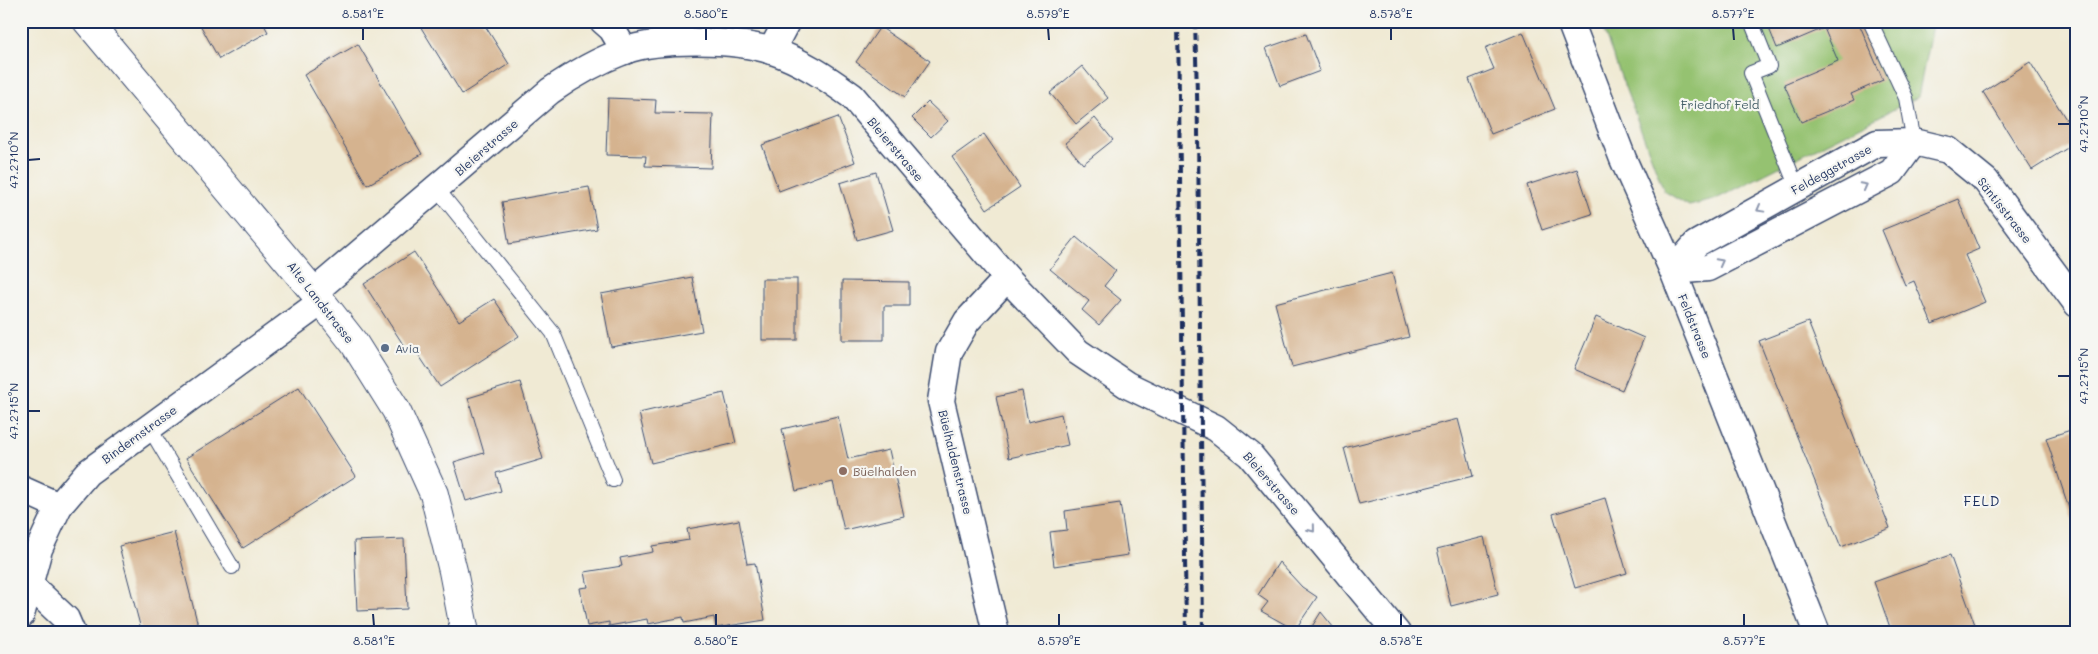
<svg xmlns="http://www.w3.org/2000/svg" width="2098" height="654" viewBox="0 0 2098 654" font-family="Mali,sans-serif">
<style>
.green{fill:#95c271;stroke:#587868}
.building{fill:#d5b38f}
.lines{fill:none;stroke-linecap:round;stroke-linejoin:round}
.lane-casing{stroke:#3b4b70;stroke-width:16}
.street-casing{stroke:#3b4b70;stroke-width:29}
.secondary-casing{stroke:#3b4b70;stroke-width:30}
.lane{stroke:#fff;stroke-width:14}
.street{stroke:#fff;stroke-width:26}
.secondary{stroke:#fff;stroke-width:28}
.rail{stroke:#1b2f5e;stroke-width:4;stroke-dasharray:8 4;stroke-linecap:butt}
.oneway{stroke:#8d97ae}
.ticks{fill:none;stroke:#1b2f5e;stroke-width:2}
.service-dot{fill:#5c6f8a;stroke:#f6f6f2;stroke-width:2}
.education-dot{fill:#8d6e63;stroke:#f6f6f2;stroke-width:2}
.labels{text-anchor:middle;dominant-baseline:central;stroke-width:4.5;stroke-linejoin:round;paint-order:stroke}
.park-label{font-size:12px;fill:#405b64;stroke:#f6f6f2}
.street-label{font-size:12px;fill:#1b2f5e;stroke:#f6f6f2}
.service-label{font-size:12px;fill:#4e5e75;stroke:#f6f6f2;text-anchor:start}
.education-label{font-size:12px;fill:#785e54;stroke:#f6f6f2;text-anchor:start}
.neighbourhood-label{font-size:14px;letter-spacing:1px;fill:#1b2f5e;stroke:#f6f6f2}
.neatline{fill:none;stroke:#1b2f5e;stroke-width:2}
.ticks-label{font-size:12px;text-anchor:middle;fill:#1b2f5e}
</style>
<rect width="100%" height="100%" fill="#f6f6f2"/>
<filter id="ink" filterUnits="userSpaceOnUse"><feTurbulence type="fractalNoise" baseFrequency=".02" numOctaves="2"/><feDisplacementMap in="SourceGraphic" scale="10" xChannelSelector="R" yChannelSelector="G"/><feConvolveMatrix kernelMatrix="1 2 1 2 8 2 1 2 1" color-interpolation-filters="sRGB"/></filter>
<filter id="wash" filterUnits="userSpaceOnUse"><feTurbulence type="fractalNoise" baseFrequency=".0096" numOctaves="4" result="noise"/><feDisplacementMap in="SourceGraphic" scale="20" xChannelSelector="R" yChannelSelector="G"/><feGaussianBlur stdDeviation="1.12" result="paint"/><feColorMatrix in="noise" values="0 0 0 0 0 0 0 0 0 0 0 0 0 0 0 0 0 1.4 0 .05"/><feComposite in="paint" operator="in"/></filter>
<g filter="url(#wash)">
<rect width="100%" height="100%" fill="#f0ead4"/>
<polygon class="green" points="1600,21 1933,21 1918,97 1714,200 1689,206 1664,191"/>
<g id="blocks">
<g class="building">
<polygon points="198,21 262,21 268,32 219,59"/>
<polygon points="417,21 482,21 509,64 462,94"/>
<polygon points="1766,21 1835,21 1837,25 1847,21 1858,21 1883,80 1851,94 1854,100 1801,122 1784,84 1838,61 1824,28 1777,48"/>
<polygon points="880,27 930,61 905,97 856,62"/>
<polygon points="1523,32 1555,109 1491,134 1469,79 1494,69 1485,48"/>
<polygon points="1306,34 1320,71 1280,86 1266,48"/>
<polygon points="358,44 422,154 367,185 304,75"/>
<polygon points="2030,62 2069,124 2077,119 2077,142 2032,170 1983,92"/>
<polygon points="1082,66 1108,98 1076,124 1050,93"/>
<polygon points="608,98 656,100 655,113 713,114 711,168 645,166 646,156 606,155"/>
<polygon points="928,102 948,121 931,137 912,118"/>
<polygon points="838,117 855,162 779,191 762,145"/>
<polygon points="1095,118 1113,140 1083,164 1065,143"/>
<polygon points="984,134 1020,187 987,209 952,157"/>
<polygon points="1577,169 1592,214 1542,230 1527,185"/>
<polygon points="876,172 893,230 857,240 840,183"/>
<polygon points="589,187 597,229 509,244 502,202"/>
<polygon points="1958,199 1979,249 1965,255 1985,302 1932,324 1914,281 1905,285 1882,230"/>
<polygon points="1076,237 1116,271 1104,286 1121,300 1099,325 1082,310 1089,301 1050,269"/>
<polygon points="414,252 459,321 494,299 519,336 440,387 414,348 408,352 364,284"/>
<polygon points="1392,273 1409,337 1292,367 1275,303"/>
<polygon points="692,277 702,331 611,347 601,294"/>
<rect x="762" y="279" width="35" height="61"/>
<polygon points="842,281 909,282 909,306 884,306 884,340 842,340"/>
<polygon points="1596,317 1644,338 1622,390 1574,369"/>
<polygon points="1808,322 1890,528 1841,547 1759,341"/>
<polygon points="520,382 543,459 496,473 501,491 466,501 454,462 484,453 468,398"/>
<polygon points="299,387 356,476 243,548 186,458"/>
<polygon points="1022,391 1028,422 1061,414 1068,445 1009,458 996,397"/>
<polygon points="724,393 736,443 651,463 639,413"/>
<polygon points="838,416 848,459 889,450 904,516 844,530 833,482 796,491 782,429"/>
<polygon points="1458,419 1473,476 1359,504 1344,448"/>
<polygon points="2077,428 2077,530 2076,530 2046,438"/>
<polygon points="1605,498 1627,573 1575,588 1553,514"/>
<polygon points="1120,503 1128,555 1054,566 1050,532 1067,530 1065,511"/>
<polygon points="739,520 747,564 755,563 765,620 716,628 714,617 684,623 683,617 648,624 647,619 609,626 609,622 587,626 580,588 588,587 585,572 622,566 620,558 653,552 652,546 689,540 687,529"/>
<polygon points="174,532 200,633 142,633 119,546"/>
<polygon points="1484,537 1498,594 1451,606 1437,549"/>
<polygon points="404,539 407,609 357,611 354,541"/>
<polygon points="1950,555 1978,633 1892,633 1874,582"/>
<polygon points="1279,562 1302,587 1317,597 1295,630 1261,611 1268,602 1258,595"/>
<polygon points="1321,612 1338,633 1308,633"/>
</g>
</g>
</g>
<g filter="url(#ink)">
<use href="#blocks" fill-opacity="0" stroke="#3b4b70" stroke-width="1"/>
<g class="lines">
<defs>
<g id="lane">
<polyline points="1751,21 1769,66 1751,73 1797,188"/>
<polyline points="1870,21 1906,98 1914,142"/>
<polyline points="437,189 553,333 613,480"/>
<polyline points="149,427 232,567"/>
</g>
<g id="street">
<polyline points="603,21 612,29 625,51"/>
<polyline points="1570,21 1623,159 1673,271 1817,633"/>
<polyline points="771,51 787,21"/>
<polyline points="1673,271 1696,244 1877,143 1914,142 1948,150 1986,181 2077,304"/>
<polyline points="1673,271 1708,268 1892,172 1914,142"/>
<path d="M314 292 550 91C573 75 597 61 624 51 660 38 735 39 772 51 802 61 827 78 852 96L1007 278 1078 352 1127 385 1216 428 1250 455 1397 633"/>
<polyline points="21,489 59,506"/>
<polyline points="29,584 66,619 72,633"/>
<polyline points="21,615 39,549 59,506 87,473 321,302"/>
<polyline points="996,633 941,401 949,352 967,321 1007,278"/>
</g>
<polyline id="secondary" points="87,21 314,292 354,343 396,410 434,494 453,571 465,633"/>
</defs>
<use href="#lane" class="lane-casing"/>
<use href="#street" class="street-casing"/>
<use href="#secondary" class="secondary-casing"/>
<use href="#lane" class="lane"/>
<use href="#street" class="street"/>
<use href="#secondary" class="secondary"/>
<g class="rail">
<polyline points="1178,21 1186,633"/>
<polyline points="1195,21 1198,130 1203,633"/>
</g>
</g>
<defs><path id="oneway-chevron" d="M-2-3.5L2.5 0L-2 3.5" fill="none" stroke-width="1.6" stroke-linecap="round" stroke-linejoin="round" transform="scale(1.25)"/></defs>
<g class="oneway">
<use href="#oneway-chevron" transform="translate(1864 186) rotate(-28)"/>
<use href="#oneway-chevron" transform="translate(1760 209) rotate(151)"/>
<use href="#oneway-chevron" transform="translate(1720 262) rotate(-28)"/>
<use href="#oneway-chevron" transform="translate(1312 529) rotate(51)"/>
</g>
</g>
<path class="ticks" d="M363 28V40M706 28V40M1048 28 1049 40M1391 28V40M1733 28 1734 40M2058 124H2070M28 160 40 159M2058 376H2070M28 411H40M373 614 374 626M716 614V626M1059 614V626M1401 614V626M1744 614V626"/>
<circle class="service-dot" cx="385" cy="348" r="5"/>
<circle class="education-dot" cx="843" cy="471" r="5"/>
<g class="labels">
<g class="park-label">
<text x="1720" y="104">Friedhof Feld</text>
</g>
<g class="street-label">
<text transform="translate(486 147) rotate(-41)">Bleierstrasse</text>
<text transform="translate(896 149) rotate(50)">Bleierstrasse</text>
<text transform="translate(1831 169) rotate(-29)">Feldeggstrasse</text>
<text transform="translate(2005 210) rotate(52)">Säntisstrasse</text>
<text transform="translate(321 302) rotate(52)">Alte Landstrasse</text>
<text transform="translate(1695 326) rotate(68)">Feldstrasse</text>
<text transform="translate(139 434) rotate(-36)">Bindernstrasse</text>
<text transform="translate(956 462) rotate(76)">Büelhaldenstrasse</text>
<text transform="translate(1272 483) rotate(49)">Bleierstrasse</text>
</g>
<g class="service-label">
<text x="395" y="348">Avia</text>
</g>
<g class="education-label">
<text x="853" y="471">Büelhalden</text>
</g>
<g class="neighbourhood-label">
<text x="1982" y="500">FELD</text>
</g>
</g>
<rect width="2098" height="654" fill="none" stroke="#f6f6f2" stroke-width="55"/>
<rect x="28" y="28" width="2042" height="598" class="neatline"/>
<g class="ticks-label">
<text x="363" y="18">8.581°E</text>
<text x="706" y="18">8.580°E</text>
<text x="1048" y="18">8.579°E</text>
<text x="1391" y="18">8.578°E</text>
<text x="1733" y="18">8.577°E</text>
<text transform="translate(2084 124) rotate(-90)" y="4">47.2710°N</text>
<text transform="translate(14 160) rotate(-90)" y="4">47.2710°N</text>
<text transform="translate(2084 376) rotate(-90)" y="4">47.2715°N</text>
<text transform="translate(14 411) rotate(-90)" y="4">47.2715°N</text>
<text x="374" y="645">8.581°E</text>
<text x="716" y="645">8.580°E</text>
<text x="1059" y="645">8.579°E</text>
<text x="1401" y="645">8.578°E</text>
<text x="1744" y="645">8.577°E</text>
</g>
</svg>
